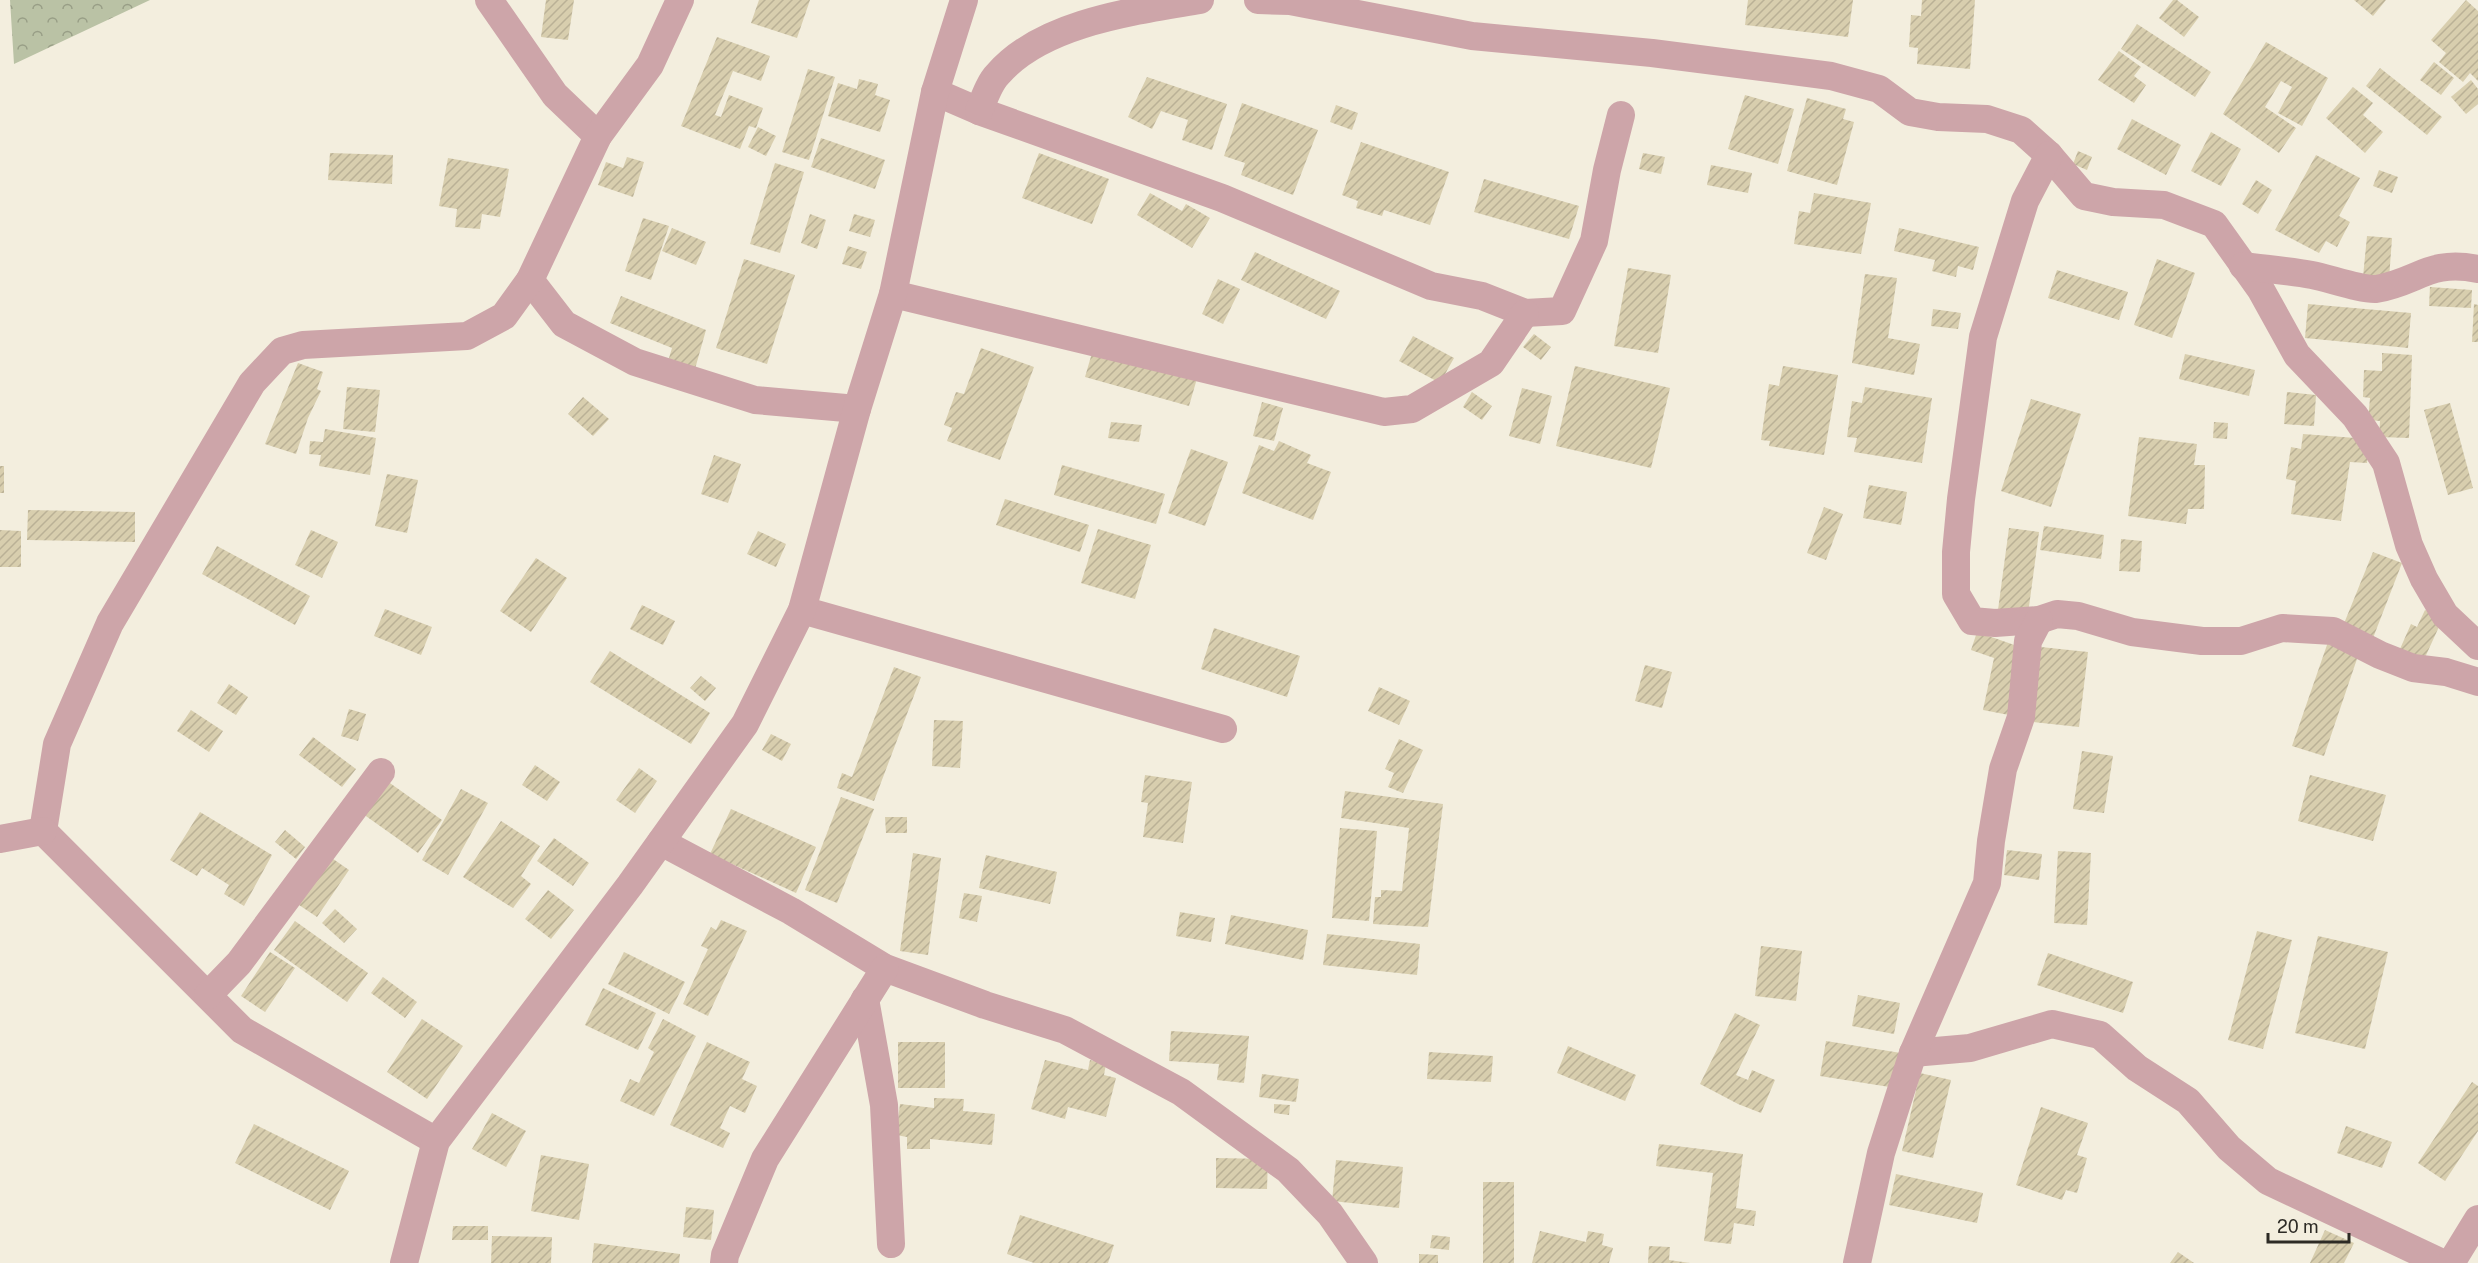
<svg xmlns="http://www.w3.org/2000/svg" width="2478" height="1263" viewBox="0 0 2478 1263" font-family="'Public Sans',sans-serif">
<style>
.forest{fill:url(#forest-crowns)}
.building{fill:url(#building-hatch)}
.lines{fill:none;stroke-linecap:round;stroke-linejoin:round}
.minor{stroke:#cda5a9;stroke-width:28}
</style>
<defs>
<pattern id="forest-crowns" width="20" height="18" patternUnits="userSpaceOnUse" patternTransform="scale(1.5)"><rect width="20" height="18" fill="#bac2a5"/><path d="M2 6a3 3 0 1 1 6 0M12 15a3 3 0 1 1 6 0" fill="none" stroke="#989e86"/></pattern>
<pattern id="building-hatch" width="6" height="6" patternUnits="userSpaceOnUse" patternTransform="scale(1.5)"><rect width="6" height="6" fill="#d8ceae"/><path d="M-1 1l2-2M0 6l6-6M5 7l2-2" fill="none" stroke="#bab196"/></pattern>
</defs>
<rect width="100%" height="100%" fill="#f3eede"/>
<polygon class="forest" points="10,0 150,0 14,64"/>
<g class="building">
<polygon points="546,0 574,0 568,40 541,37"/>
<polygon points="759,0 810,0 797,38 751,23"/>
<polygon points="1748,0 1853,0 1848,37 1745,25"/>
<polygon points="1922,0 1975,0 1970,69 1917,64 1918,48 1909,47 1911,15 1921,16"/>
<polygon points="2173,0 2177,0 2199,17 2184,37 2159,18"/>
<polygon points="2354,0 2386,0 2373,16"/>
<polygon points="2466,0 2478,11 2478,81 2470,73 2463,82 2439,62 2446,53 2431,40"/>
<polygon points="2137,24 2211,72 2195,97 2121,49"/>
<polygon points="717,37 770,56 761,81 733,71 715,115 721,117 729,95 763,108 756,128 749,126 740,149 681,126"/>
<polygon points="2266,42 2328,78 2302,126 2278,113 2292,87 2281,81 2265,107 2296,128 2279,153 2223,114"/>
<polygon points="2119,51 2141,67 2134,76 2146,85 2134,103 2098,80"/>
<polygon points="2434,62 2454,78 2441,95 2420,80"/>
<polygon points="2380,68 2442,117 2427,135 2366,86"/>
<polygon points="808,69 835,77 809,160 782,152"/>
<polygon points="1147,77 1227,104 1212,150 1182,140 1188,120 1161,111 1152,129 1128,117"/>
<polygon points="859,79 878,84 875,95 890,100 880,132 828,116 838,83 857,89"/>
<polygon points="2471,80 2478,89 2478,104 2466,114 2451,97"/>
<polygon points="2353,87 2373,103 2363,115 2383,132 2365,153 2326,118"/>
<polygon points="1745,95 1794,109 1778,164 1728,149"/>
<polygon points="1807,98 1846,109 1843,119 1854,122 1837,185 1787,171"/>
<polygon points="1242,103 1318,130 1293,195 1241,175 1245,163 1224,156"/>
<polygon points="1336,105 1358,113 1352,130 1330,122"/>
<polygon points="2132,119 2181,145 2166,175 2117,149"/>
<polygon points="758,127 776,136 766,156 748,147"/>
<polygon points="2211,132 2241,149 2221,186 2191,171"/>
<polygon points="821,138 885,160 875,189 811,167"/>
<polygon points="1361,142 1449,172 1430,225 1384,210 1382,216 1356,208 1358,201 1342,195"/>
<polygon points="2078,151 2092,157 2087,170 2073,164"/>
<polygon points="330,153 393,155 392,184 328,180"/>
<polygon points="1039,153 1109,179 1092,224 1022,198"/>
<polygon points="1643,153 1665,157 1661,174 1639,169"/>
<polygon points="2316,155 2360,178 2339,216 2350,222 2337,247 2326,241 2319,253 2275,230"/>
<polygon points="627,157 644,162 633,197 598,185 606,162 623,168"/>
<polygon points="448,158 509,169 500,217 482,214 480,229 455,227 457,209 439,206"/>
<polygon points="775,163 804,172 780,253 750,244"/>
<polygon points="1711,165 1752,173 1748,193 1707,185"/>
<polygon points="2379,170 2398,177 2392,193 2373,186"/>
<polygon points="1484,179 1579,206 1569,239 1474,212"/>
<polygon points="2256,180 2272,190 2258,214 2242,204"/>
<polygon points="1150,193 1182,211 1186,204 1210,218 1192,248 1137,215"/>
<polygon points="1814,193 1871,203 1861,254 1794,244 1799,211 1810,213"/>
<polygon points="810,214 826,220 817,249 801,243"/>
<polygon points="854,214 875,220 870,237 849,231"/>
<polygon points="643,218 669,226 651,280 625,271"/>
<polygon points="672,228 706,242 696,265 662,251"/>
<polygon points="1899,228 1979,247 1973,270 1958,266 1956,277 1932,271 1935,260 1894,251"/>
<polygon points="2367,236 2392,238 2389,279 2363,277"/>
<polygon points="848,246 867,252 861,269 842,264"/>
<polygon points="1255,252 1340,291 1326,319 1241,280"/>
<polygon points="744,259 795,275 767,364 716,348"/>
<polygon points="2157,259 2195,273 2172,338 2134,325"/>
<polygon points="1628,268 1671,275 1658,353 1614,346"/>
<polygon points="2057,270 2128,292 2119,320 2048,298"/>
<polygon points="1865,274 1897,278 1888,338 1920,344 1914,375 1852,363"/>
<polygon points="1218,279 1240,289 1223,324 1202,314"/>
<polygon points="2430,287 2472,290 2471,308 2429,306"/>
<polygon points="621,296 706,330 693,376 666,368 672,348 610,323"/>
<polygon points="2308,304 2411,313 2408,348 2305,338"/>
<polygon points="2474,304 2478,305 2478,342 2472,342"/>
<polygon points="1933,309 1961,313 1958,329 1931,326"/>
<polygon points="1534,334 1551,347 1541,360 1523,347"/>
<polygon points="1413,336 1454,358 1440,383 1399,361"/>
<polygon points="1094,346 1198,375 1189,406 1085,377"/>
<polygon points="981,348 1034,367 1000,460 947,441 952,428 944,425 956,392 964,394"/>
<polygon points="2382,353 2412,355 2409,438 2379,437 2380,421 2368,420 2370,398 2363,397 2364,370 2382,371"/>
<polygon points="2185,354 2255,370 2249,396 2179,379"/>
<polygon points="298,363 323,372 317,389 321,391 308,418 296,454 265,444"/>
<polygon points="1575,366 1670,388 1651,468 1556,446"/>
<polygon points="1783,366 1838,375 1824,455 1769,446 1770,441 1761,440 1769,384 1779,386"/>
<polygon points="347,387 380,390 375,432 343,429"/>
<polygon points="1865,387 1932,398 1922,463 1854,452 1857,438 1847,437 1852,401 1862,403"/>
<polygon points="1522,388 1552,396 1540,444 1509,436"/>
<polygon points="1472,392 1492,406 1482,420 1463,407"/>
<polygon points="2287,392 2316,395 2314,426 2284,424"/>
<polygon points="583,397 609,419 593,436 568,414"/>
<polygon points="2031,399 2081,414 2051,507 2001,491"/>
<polygon points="1262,402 1283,408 1274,441 1253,436"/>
<polygon points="2450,403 2473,488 2448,495 2424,410"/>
<polygon points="1111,422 1142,425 1139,442 1108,438"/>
<polygon points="2214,422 2228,423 2227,439 2213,438"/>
<polygon points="325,429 376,438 370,475 319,466 321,455 309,454 310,441 323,442"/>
<polygon points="2303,434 2369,439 2367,463 2350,462 2341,521 2291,514 2296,481 2286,479 2291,447 2301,449"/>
<polygon points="2139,437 2197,444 2194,465 2205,465 2204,509 2188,509 2186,524 2128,516"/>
<polygon points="1279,441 1311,455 1307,463 1331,472 1313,520 1242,493 1259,445 1274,451"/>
<polygon points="1191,449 1228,462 1205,526 1168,513"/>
<polygon points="714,455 741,464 728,503 701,494"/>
<polygon points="1062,465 1165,494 1156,524 1054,495"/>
<rect x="0" y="466" width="4" height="27"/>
<polygon points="387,474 418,480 407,533 375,526"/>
<polygon points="1869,485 1907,492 1901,525 1863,518"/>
<polygon points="1005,499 1089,525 1080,552 996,525"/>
<polygon points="1824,507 1843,514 1826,560 1807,553"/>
<polygon points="28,510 135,512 135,542 27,540"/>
<polygon points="2044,526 2104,535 2101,559 2040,550"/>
<polygon points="2009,528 2039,532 2028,614 1998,610"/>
<polygon points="1098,529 1151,545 1135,599 1081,583"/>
<polygon points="0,530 21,531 21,567 0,567"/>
<polygon points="311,530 338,542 322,578 295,565"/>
<polygon points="758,531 786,544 776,567 747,554"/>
<polygon points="2121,539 2142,541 2140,572 2119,571"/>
<polygon points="217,546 310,596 295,625 202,574"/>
<polygon points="2373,552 2402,563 2373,638 2343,626"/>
<polygon points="536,558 567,578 531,632 500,611"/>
<polygon points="642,605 675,621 663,645 630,629"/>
<polygon points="385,609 432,627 421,655 374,636"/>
<polygon points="2425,610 2443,618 2422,664 2400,649 2411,624 2417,627"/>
<polygon points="1214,628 1300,656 1287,697 1201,669"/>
<polygon points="1977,632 2023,648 2009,715 1983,710 1994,658 1971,650"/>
<polygon points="2328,642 2359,653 2324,756 2292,746"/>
<polygon points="2041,647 2088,652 2079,727 2033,722"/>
<polygon points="610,651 710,713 691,744 590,682"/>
<polygon points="1645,665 1672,672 1662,708 1635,701"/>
<polygon points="894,667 921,677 874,801 837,788 842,773 852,777"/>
<polygon points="701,676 716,688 705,701 690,688"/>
<polygon points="229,684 248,697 236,715 217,703"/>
<polygon points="1379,687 1410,701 1399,725 1368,711"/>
<polygon points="349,709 366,714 358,741 341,736"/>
<polygon points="191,710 223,731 209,752 177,731"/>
<polygon points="934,720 963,721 960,768 932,766"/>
<polygon points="771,734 791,744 782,761 762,750"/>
<polygon points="313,737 356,769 342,787 299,755"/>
<polygon points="1399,739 1423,750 1403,793 1388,787 1394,773 1385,769"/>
<polygon points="2082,751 2113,756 2104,813 2073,809"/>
<polygon points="535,765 560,782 547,801 522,785"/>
<polygon points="639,768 657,781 635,813 616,800"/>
<polygon points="1145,775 1192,782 1183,843 1143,837 1148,803 1141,802"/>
<polygon points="2310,775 2386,795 2373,841 2298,821"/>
<polygon points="380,776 442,820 418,853 356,809"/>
<polygon points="461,789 488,803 448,875 422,860"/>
<polygon points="1345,791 1443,804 1428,927 1373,924 1375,897 1381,897 1381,890 1402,891 1409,828 1341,818"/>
<polygon points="841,797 874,809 837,903 805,890"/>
<polygon points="731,809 816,847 796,893 710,854"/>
<polygon points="200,812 272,855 244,906 224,894 229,885 202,868 197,876 170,860"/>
<polygon points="885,817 907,817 907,833 886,833"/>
<polygon points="501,821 540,846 521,876 531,884 513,908 463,877"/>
<polygon points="1340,828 1377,831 1369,921 1332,918"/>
<polygon points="285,830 305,847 296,859 275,842"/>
<polygon points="554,838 589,863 573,886 537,861"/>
<polygon points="2007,850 2042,854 2039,880 2004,875"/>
<polygon points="2058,851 2091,853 2087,925 2054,923"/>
<polygon points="913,853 941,858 928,955 900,951"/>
<polygon points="326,854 349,870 317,917 293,901"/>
<polygon points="986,855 1057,872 1050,904 979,888"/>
<polygon points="548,890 574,910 551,939 525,919"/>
<polygon points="964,893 982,896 977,922 959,918"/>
<polygon points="335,909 357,929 344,943 322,923"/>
<polygon points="1180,912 1215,918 1211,942 1176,936"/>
<polygon points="1231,915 1308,930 1303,960 1225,944"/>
<polygon points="721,920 747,931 708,1016 683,1004 708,949 701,946 711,927 716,930"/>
<polygon points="295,921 368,973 347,1002 274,950"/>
<polygon points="2257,931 2292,940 2263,1049 2228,1040"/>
<polygon points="1327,934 1420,944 1417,975 1323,965"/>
<polygon points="2318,936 2388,952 2365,1049 2295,1033"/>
<polygon points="1761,946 1802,951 1796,1001 1755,996"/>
<polygon points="270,952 295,968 265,1012 241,996"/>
<polygon points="624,952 685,982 669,1014 608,984"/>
<polygon points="2048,953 2133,982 2123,1013 2037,985"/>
<polygon points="383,977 417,1002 405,1018 371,993"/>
<polygon points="603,988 656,1013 638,1050 585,1025"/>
<polygon points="1858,995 1900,1003 1894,1034 1852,1026"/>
<polygon points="1735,1013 1760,1025 1736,1075 1748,1080 1752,1070 1775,1080 1761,1113 1738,1104 1700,1084"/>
<polygon points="422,1019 463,1046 427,1099 387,1072"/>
<polygon points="663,1019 696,1036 654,1116 620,1101 630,1079 639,1083 654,1052 648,1048"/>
<polygon points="1171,1031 1249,1036 1244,1083 1217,1080 1219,1064 1169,1061"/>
<polygon points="1826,1041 1901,1053 1896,1088 1820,1076"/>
<polygon points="707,1042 750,1062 742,1079 757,1086 745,1113 730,1106 720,1128 730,1133 723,1148 670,1125"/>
<rect x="898" y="1042" width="47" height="46"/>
<polygon points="1568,1046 1636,1075 1625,1101 1557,1073"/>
<polygon points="1429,1052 1493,1056 1491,1082 1427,1079"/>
<polygon points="1045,1060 1088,1070 1090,1060 1106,1064 1104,1075 1116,1078 1106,1117 1068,1107 1065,1119 1031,1109"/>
<polygon points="1920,1073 1951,1080 1933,1158 1902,1151"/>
<polygon points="1262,1074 1299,1079 1296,1102 1259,1097"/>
<polygon points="2472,1082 2478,1086 2478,1131 2445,1181 2418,1163"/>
<polygon points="934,1098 964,1099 963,1111 995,1114 992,1145 930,1139 930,1149 907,1149 907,1137 896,1135 900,1104 934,1108"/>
<polygon points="1274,1104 1290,1105 1289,1115 1274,1113"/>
<polygon points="2041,1107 2088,1123 2077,1155 2087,1158 2077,1193 2066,1190 2062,1200 2016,1185"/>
<polygon points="492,1113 526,1131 506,1167 472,1149"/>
<polygon points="254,1124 349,1171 330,1210 235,1163"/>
<polygon points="2346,1126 2392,1142 2382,1168 2337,1153"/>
<polygon points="1659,1144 1743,1154 1736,1208 1756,1211 1754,1226 1734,1223 1731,1244 1704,1241 1713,1173 1656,1166"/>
<polygon points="541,1155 589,1164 579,1220 531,1211"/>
<polygon points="1216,1158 1268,1159 1267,1189 1216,1188"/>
<polygon points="1336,1160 1403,1167 1399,1208 1332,1201"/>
<polygon points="1896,1174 1983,1193 1977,1223 1889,1205"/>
<rect x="1483" y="1182" width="31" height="81"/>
<polygon points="686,1207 714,1210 711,1240 683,1237"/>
<polygon points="1020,1215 1114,1245 1108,1263 1034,1263 1007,1254"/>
<polygon points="453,1226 488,1226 488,1240 452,1240"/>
<polygon points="2325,1230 2354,1243 2344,1263 2310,1263"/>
<polygon points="1540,1231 1586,1242 1588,1231 1604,1234 1602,1245 1613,1248 1609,1263 1532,1263"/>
<polygon points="1432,1235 1450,1237 1449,1250 1430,1248"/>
<polygon points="492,1236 552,1237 551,1263 491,1263"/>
<polygon points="594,1243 680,1254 679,1263 592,1263"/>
<polygon points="1649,1246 1670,1247 1669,1260 1690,1263 1648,1263"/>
<polygon points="2178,1252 2194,1263 2170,1263"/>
<polygon points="1419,1254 1438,1255 1438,1263 1419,1263"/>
</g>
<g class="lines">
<g class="minor">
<polyline points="489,0 555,95 598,136"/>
<polyline points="1258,0 1290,1 1472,36 1652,53 1831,76 1879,89 1910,112 1938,117 1987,119 2021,130 2049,155 2084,196 2113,202 2164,205 2214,224 2261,290 2297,355 2355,416 2386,463 2409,545 2424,579 2445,615 2478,646"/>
<polyline points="935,92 979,111 1222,198 1431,286 1482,296 1525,313 1562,311 1594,241 1607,170 1621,115"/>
<path d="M979 111C984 99 989 83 998 74 1043 22 1136 11 1200 0"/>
<polyline points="2049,155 2025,201 1983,337 1961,499 1956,552 1956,594 1972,621 1995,623 2039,620 2057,614 2078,616 2132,632 2202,641 2241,641 2282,628 2333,631 2380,655 2413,668 2446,672 2478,682"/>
<path d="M2243 266C2266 269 2290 271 2312 275 2328 278 2362 290 2376 289 2418 282 2429 259 2478 269"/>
<polyline points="530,280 564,324 635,362 755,400 857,409"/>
<polyline points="893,294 1384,412 1412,409 1491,363 1525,313"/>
<polyline points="802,610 1223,729"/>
<polyline points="43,831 57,744 110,623 252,383 282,351 303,345 467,336 504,316 530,280 598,136 650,65 680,0"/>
<polyline points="43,831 242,1030 436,1141"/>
<polyline points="0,839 43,831"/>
<polyline points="661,842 791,911 885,968 985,1005 1065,1030 1181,1092 1288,1170 1330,1214 1364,1263"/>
<polyline points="208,995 239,963 381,772"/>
<polyline points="865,999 884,1105 891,1244"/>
<polyline points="1913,1053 1970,1048 2052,1024 2100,1035 2137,1068 2188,1101 2229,1148 2268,1181 2442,1263"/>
<polyline points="404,1263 436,1141 630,885 745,724 802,610 857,409 893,294 935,92 964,0"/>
<polyline points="724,1263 725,1255 765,1159 885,968"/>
<polyline points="1857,1263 1881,1153 1913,1053 1987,883 1991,841 2003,769 2021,717 2028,641 2039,620"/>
<polyline points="2451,1263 2478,1219"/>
</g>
</g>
<path d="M2268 1233v9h81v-9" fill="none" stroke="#2d2b25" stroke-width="3"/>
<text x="2277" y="1233" font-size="18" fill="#2d2b25" stroke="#f3eede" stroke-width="4.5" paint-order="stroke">20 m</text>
</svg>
